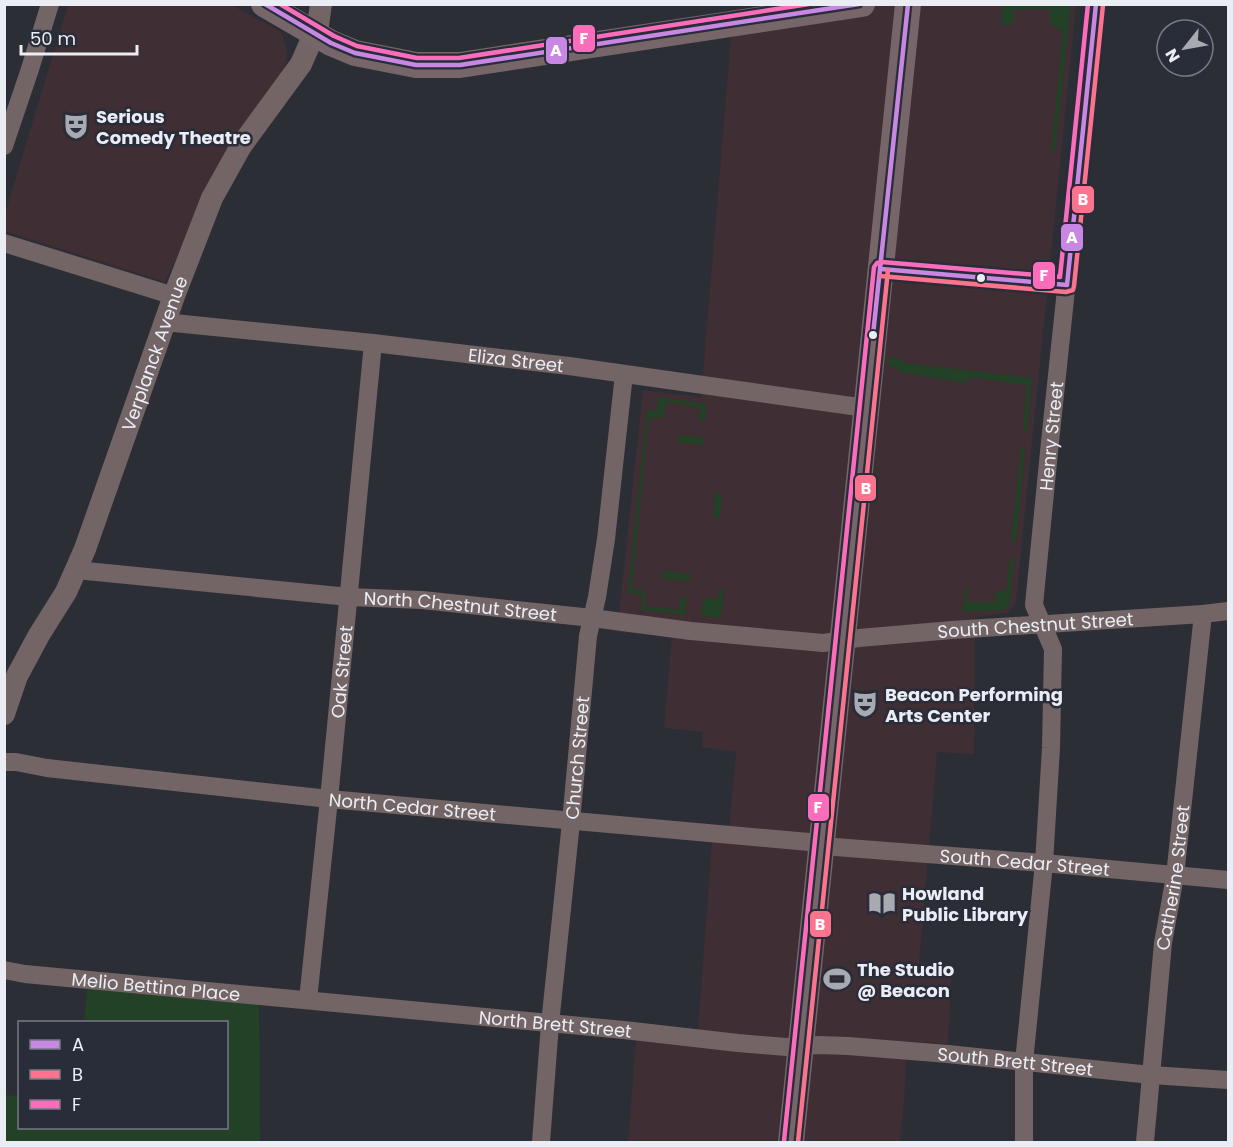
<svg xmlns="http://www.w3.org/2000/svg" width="1233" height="1147" viewBox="0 0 1233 1147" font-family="Poppins,sans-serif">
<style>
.commercial{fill:#3f2e33}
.green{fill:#224126}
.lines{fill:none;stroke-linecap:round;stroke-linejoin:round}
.minor{stroke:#736466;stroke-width:18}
.tertiary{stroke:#736466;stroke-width:22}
.secondary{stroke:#766569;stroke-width:26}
.bus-1-casing{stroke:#292c39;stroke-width:9}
.bus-2-casing{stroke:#292c39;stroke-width:9}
.bus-3-casing{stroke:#292c39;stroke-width:9}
.bus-1{stroke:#c787e3;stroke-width:4.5}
.bus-2{stroke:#fc738d;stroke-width:4.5}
.bus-3{stroke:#fb6dba;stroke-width:4.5}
.bus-dot{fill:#ebedf5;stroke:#292c39;stroke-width:2}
.labels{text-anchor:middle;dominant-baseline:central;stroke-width:5;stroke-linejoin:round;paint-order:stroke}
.poi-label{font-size:18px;font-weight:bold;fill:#ebedf5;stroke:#292c39;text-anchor:start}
.street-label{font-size:18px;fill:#ebedf5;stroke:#292c39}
.line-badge{stroke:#292c39;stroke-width:2}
.badge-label{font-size:16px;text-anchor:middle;font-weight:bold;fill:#fff}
</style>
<rect width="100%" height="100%" fill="#2c2e36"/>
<g class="commercial">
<polygon points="68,5 232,5 281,32 287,50 285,70 219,170 165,282 5,231 5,214"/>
<polygon points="818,5 1076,5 1016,601 1014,606 1007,613 975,617 974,754 937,752 919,963 952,964 948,1044 907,1041 904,1102 900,1142 628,1142 636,1040 697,1045 712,840 728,842 736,752 702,747 703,732 664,728 672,636 617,632 643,390 701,397 731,37"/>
</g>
<g class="green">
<polygon points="1003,5 1071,5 1055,152 1051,152 1063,31 1050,24 1050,9 1014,10 1014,23 1011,24 1001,25"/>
<polygon points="892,356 905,363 1032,378 1027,432 1023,430 1027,385 968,377 967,383 903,373 888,364 888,360"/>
<polygon points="658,397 706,404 705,419 701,422 699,421 700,408 666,402 663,418 649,418 632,589 642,590 645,592 645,606 679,610 680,598 683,596 686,600 685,615 641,610 642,595 628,593 647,410 657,411"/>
<polygon points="680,435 703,438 705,443 702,445 677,442 677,439"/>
<polygon points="1021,448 1025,448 1016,542 1011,540"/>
<polygon points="716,490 722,499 720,516 713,521"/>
<polygon points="1011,558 1014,558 1010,603 1007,607 1003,610 962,612 965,588 968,588 967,602 995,602 997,591 1006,591 1010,559"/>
<polygon points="664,571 690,574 691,577 688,581 665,579 662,575"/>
<polygon points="719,589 724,590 721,618 701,616 703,601 707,598 718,599"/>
<polygon points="88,980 259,996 260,1142 5,1142 4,1095 19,1096 20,1128 226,1128 226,1022 84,1022"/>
</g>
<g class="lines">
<g class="minor">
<polyline points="4,146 30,69 50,4"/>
<polyline points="4,243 174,296"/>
<polyline points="881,269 1067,285"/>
<path id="s1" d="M164 322 373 343 569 366 866 408"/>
<path id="s2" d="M76 570 349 597 422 600 592 618 691 631 823 643 859 638 952 630 1203 614 1228 611"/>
<path id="s3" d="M4 762H16L47 768 329 799 809 842 835 847 1044 863 1228 880"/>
<path id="s4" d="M4 970 25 974 624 1030 738 1043 786 1047 819 1045 848 1046 948 1054 1151 1075 1228 1080"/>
<path id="s5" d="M308 1000 329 799 373 343"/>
<path id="s6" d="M541 1142 550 1024 571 822 588 636 597 597 606 539 624 374"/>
<path id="s7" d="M1024 1142V1062L1044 863 1051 748 1053 649 1034 605 1050 442 1096 4"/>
<path id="s8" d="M1145 1142 1163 943 1175 876 1203 614"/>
</g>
<path class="tertiary" id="s9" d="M4 714 17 676 39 635 66 592 85 549 174 296 212 198 241 146 301 64 318 25 321 4"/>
<g class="secondary">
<polyline points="264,4 331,43 355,53 416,65 460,65 862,4"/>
<polyline points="791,1142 908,4"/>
</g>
<defs>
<g id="bus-1">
<polyline points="265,4 331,43 355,53 416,65 460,65 859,4"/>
<polyline points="881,269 1067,285 1096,4"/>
<polyline points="873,335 908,4"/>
</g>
<g id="bus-2">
<polyline points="880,276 1066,292 1073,290 1074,286 1103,5"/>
<polyline points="798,1142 888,270"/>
</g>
<g id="bus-3">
<polyline points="280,4 334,36 357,46 417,58 459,58 809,4"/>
<polyline points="784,1141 874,267 877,263 882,262 1060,277 1088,4"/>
</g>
</defs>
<use href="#bus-1" class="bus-1-casing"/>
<use href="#bus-2" class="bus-2-casing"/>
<use href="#bus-3" class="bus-3-casing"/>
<use href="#bus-1" class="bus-1"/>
<use href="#bus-2" class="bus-2"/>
<use href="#bus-3" class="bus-3"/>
</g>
<defs>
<symbol id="theatre-bare" viewBox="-9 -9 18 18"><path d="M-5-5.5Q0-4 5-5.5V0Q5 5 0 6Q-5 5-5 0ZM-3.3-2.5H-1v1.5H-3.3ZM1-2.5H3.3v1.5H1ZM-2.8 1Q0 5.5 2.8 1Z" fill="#a8aab2" stroke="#292c39" stroke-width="2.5" paint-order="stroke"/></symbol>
<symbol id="library-bare" viewBox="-9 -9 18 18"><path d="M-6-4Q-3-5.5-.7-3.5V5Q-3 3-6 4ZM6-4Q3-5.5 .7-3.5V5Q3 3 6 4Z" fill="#a8aab2" stroke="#292c39" stroke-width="2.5" paint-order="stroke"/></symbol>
<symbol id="stadium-bare" viewBox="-9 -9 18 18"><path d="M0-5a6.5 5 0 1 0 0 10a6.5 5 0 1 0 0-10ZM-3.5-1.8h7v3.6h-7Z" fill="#a8aab2" stroke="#292c39" stroke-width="2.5" paint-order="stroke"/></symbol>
</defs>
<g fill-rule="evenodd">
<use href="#theatre-bare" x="57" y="107" width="38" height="38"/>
<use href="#theatre-bare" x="846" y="685" width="38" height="38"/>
<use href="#library-bare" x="863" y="884" width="38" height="38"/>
<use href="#stadium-bare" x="818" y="960" width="38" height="38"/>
</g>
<g class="bus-dot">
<circle cx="981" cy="278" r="5"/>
<circle cx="873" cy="335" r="5"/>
</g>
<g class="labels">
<g class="poi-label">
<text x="96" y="116">Serious<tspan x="96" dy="21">Comedy Theatre</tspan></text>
<text x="885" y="694">Beacon Performing<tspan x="885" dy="21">Arts Center</tspan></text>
<text x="902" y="893">Howland<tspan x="902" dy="21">Public Library</tspan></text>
<text x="857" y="969">The Studio<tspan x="857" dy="21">@ Beacon</tspan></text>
</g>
<g class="street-label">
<text stroke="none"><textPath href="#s9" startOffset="392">Verplanck Avenue</textPath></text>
<text stroke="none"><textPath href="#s1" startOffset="354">Eliza Street</textPath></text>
<text stroke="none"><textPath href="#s7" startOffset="712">Henry Street</textPath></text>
<text stroke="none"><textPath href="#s2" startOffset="386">North Chestnut Street</textPath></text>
<text stroke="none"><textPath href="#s2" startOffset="964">South Chestnut Street</textPath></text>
<text stroke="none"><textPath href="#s5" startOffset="330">Oak Street</textPath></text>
<text stroke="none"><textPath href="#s6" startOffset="386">Church Street</textPath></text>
<text stroke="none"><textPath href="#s3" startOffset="411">North Cedar Street</textPath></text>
<text stroke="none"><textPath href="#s3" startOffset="1026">South Cedar Street</textPath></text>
<text stroke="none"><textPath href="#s8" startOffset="266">Catherine Street</textPath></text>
<text stroke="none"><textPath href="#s4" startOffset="153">Melio Bettina Place</textPath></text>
<text stroke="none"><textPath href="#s4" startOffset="554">North Brett Street</textPath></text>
<text stroke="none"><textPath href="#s4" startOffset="1016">South Brett Street</textPath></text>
</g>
</g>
<g class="line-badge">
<rect x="572" y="24" width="24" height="29" rx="6" fill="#fb6dba"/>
<rect x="545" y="36" width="23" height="29" rx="6" fill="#c787e3"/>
<rect x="1071" y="185" width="24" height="29" rx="6" fill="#fc738d"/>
<rect x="1060" y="223" width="24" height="29" rx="6" fill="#c787e3"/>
<rect x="1032" y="261" width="24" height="29" rx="6" fill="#fb6dba"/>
<rect x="854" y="474" width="23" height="28" rx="6" fill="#fc738d"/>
<rect x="807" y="793" width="23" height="29" rx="6" fill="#fb6dba"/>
<rect x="809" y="910" width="23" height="28" rx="6" fill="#fc738d"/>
</g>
<g class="badge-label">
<text x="584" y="44">F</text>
<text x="556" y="56">A</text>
<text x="1083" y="205">B</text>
<text x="1072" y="243">A</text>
<text x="1044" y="281">F</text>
<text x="866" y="494">B</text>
<text x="818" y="813">F</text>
<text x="820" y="930">B</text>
</g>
<rect width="1233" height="1147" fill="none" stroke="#ebedf5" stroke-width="12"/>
<rect x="18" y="1021" width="210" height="108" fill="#292c39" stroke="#777984" stroke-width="1.5"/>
<rect x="30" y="1040" width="30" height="9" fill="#c787e3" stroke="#777984" stroke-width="1.5"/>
<text x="72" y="1051" font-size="18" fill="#ebedf5">A</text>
<rect x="30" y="1070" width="30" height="9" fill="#fc738d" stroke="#777984" stroke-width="1.5"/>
<text x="72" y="1081" font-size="18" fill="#ebedf5">B</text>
<rect x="30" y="1100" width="30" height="9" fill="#fb6dba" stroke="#777984" stroke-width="1.5"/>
<text x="72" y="1111" font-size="18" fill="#ebedf5">F</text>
<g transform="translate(1185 48) rotate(239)"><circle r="28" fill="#292c39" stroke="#777984" stroke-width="1.5"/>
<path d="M0-4.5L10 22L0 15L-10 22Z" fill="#a8aab2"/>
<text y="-9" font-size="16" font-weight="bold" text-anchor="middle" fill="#ebedf5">N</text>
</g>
<path d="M21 45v9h116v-9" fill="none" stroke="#ebedf5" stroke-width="3"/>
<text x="30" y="45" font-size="18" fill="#ebedf5" stroke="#292c39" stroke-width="4.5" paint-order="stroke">50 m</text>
</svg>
